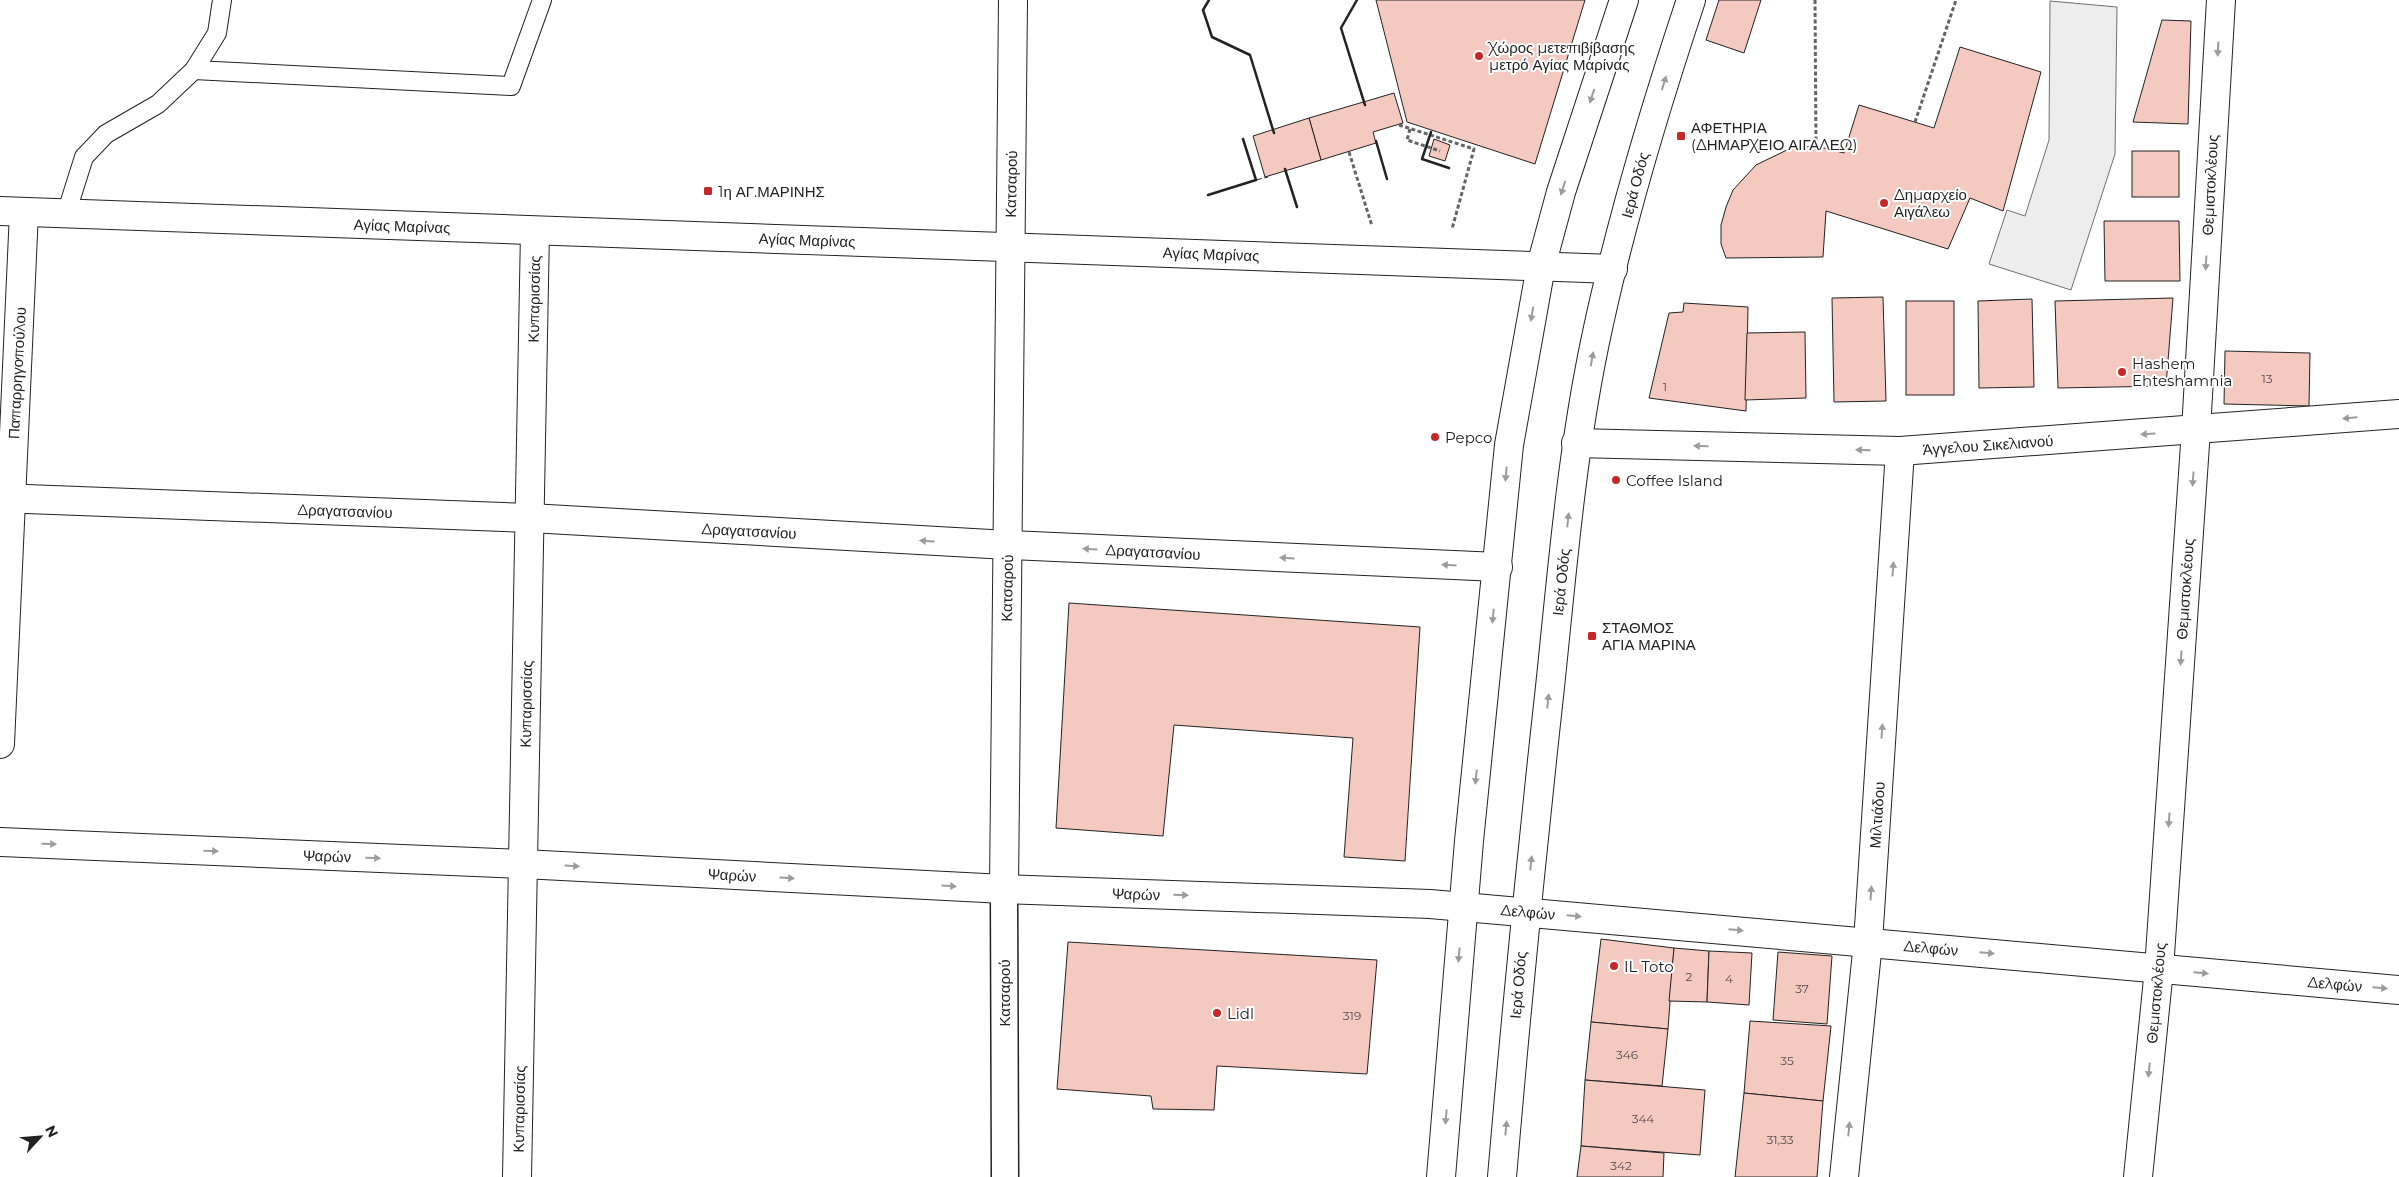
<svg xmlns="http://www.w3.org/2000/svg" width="2399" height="1177" viewBox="0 0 2399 1177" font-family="Montserrat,sans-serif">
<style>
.parking{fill:#ededed;stroke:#6f6f6f}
.building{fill:#f3c9c0;stroke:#222}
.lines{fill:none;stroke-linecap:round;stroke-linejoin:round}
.service-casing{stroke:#222;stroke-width:20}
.pedestrian-casing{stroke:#222;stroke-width:29}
.minor-casing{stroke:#222;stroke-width:30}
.tertiary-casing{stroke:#222;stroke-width:30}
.secondary-casing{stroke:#222;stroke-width:30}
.path{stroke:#646464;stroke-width:3;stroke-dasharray:4 2.5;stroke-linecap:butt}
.service{stroke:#fff;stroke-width:18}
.pedestrian{stroke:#fff;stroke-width:26}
.minor{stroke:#fff;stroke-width:28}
.tertiary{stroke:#fff;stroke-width:28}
.secondary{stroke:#fff;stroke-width:28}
.fence{stroke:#222;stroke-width:1;stroke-dasharray:6 2.5;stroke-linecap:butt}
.wall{stroke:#222;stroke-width:2.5}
.oneway{fill:#9c9c9c}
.poi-dot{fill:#c62828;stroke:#fff;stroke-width:2}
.labels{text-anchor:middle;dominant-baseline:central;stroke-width:4;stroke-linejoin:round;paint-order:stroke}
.number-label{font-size:12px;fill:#564c4a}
.poi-label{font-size:15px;fill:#222;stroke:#fff;text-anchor:start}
.street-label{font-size:15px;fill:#222;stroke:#fff}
</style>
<rect width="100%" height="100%" fill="#fff"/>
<polygon class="parking" points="2050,1 2117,7 2115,154 2071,290 1989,264 2007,210 2025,216 2049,140"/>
<g class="building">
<polygon points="1376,0 1585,0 1535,164 1407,122"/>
<polygon points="1719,0 1761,0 1744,53 1706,40"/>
<polygon points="2162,20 2191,21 2188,124 2133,122"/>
<polygon points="1960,47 2041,72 2003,211 1970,198 1948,249 1826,211 1823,257 1726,258 1721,244 1721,225 1726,207 1733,190 1756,165 1791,148 1816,146 1844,153 1859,105 1934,128"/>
<polygon points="1394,93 1403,123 1373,132 1376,143 1321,160 1309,118"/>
<polygon points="1309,118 1321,160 1265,177 1253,136"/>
<polygon points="1434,139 1450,145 1445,161 1429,156"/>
<rect x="2132" y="151" width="47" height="46"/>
<polygon points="2104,221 2179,221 2180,281 2105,281"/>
<polygon points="1883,297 1886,401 1834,402 1832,298"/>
<polygon points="2173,298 2166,386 2058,388 2055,301"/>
<polygon points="2032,299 2034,387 1979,388 1978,301"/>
<rect x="1906" y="301" width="48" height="94"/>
<polygon points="1684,303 1748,307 1746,411 1649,398 1669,313 1683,312"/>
<polygon points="1805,332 1806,398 1745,400 1747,333"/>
<polygon points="2225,351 2310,353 2309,406 2224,404"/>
<polygon points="1069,603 1420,627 1405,861 1344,857 1353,738 1174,725 1163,836 1056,828"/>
<polygon points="1601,939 1674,948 1668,1029 1591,1022"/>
<polygon points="1068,942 1377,960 1367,1074 1217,1066 1214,1110 1153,1109 1151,1096 1057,1089"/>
<polygon points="1674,948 1709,951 1707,1002 1669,1001"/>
<polygon points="1709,951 1752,953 1749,1005 1707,1002"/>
<polygon points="1778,952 1832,956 1827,1024 1773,1020"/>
<polygon points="1750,1021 1831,1026 1823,1101 1744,1093"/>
<polygon points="1591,1022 1668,1029 1662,1086 1585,1080"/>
<polygon points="1585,1080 1705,1090 1700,1155 1581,1146"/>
<polygon points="1744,1093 1823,1101 1817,1177 1735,1177"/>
<polygon points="1581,1146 1664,1153 1663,1177 1577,1177"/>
</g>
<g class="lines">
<defs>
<g id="service">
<polyline points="194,70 511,86 542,0"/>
<polyline points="66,214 84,157 106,134 158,104 194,70 217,33 222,0"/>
</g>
<polyline id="pedestrian" points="1004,889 1005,1177"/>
<g id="minor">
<polyline points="1576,443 1900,451 2399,414"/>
<polyline points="0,498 530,518 1008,545 1498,567"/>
<polyline points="0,744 24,212"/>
<polyline points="0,842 523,864 1004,889 1430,904 2399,990"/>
<polyline points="1004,889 1013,0"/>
<polyline points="517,1177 535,231"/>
<polyline points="1844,1177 1868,942 1900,451"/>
<polyline points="2138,1177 2159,969 2196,430 2221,0"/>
</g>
<polyline id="tertiary" points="0,211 1613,269"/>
<g id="secondary">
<polyline points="1441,1177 1469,841 1509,445 1541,266 1561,192 1624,0"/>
<path d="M1502 1177C1516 1013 1532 850 1550 687 1562 573 1571 459 1594 347 1618 230 1653 114 1691 0"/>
</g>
</defs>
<use href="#service" class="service-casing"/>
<use href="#pedestrian" class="pedestrian-casing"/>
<use href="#minor" class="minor-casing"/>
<use href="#tertiary" class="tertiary-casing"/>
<use href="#secondary" class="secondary-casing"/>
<g class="path">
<polyline points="1815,0 1816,146"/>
<polyline points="1915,122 1956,0"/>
<polyline points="1399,125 1474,149 1452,229"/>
<polyline points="1410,129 1407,140 1440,151"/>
<polyline points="1349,152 1372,226"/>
</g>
<use href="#service" class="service"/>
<use href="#pedestrian" class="pedestrian"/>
<use href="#minor" class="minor"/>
<use href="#tertiary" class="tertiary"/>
<use href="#secondary" class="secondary"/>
<g class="fence">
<polyline points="1341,28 1364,104"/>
<polyline points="1250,55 1274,132"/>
<polyline points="1256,180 1268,177"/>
</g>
<g class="wall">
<polyline points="1209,0 1203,10 1212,37 1250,55 1274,133"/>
<polyline points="1357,0 1341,28 1365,105"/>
<polyline points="1431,132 1422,159 1449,168"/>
<polyline points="1376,141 1387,179"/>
<polyline points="1285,169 1297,207"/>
<polyline points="1208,195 1256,180 1243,139"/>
</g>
</g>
<defs><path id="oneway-solid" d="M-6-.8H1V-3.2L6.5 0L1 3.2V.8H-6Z" transform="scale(1.25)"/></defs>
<g class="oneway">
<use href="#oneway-solid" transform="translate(2218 49) rotate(93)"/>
<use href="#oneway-solid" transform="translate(1664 83) rotate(-73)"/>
<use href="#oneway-solid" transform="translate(1592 96) rotate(108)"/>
<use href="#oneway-solid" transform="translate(1563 188) rotate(108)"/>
<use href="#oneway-solid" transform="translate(2206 263) rotate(93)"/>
<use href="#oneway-solid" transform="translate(1532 314) rotate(100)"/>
<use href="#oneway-solid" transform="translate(1592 359) rotate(-80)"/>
<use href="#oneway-solid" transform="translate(2350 418) rotate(175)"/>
<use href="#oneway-solid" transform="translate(2148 434) rotate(176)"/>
<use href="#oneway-solid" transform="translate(1701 446) rotate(-178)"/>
<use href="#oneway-solid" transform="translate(1863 450) rotate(-178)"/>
<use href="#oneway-solid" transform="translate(1506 474) rotate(95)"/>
<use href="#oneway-solid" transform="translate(2193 479) rotate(94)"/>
<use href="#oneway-solid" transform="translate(1568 520) rotate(-84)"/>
<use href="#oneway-solid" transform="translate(927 541) rotate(-177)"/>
<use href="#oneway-solid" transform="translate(1090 549) rotate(-177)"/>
<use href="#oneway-solid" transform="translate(1287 558) rotate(-177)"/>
<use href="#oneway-solid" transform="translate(1449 565) rotate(-177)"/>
<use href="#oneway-solid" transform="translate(1893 569) rotate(-86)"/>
<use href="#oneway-solid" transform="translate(1493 616) rotate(96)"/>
<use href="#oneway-solid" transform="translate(2181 658) rotate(94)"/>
<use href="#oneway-solid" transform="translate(1548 701) rotate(-84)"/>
<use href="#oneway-solid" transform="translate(1882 731) rotate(-86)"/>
<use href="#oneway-solid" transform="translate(1476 777) rotate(96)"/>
<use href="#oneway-solid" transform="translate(2169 820) rotate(94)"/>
<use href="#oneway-solid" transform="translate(49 844) rotate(2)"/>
<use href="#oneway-solid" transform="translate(211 851) rotate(2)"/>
<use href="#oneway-solid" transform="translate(373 858) rotate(2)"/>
<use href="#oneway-solid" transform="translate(1531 863) rotate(-84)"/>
<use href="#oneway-solid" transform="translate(572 866) rotate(3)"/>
<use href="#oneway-solid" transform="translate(787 878) rotate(3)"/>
<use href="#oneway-solid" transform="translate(949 886) rotate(3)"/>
<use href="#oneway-solid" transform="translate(1871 893) rotate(-86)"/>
<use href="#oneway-solid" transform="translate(1181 895) rotate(2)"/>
<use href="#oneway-solid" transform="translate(1574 916) rotate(5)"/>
<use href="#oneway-solid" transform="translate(1736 930) rotate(5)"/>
<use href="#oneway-solid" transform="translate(1987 953) rotate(5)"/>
<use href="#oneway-solid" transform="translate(1459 955) rotate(95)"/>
<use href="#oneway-solid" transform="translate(2201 973) rotate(5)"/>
<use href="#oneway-solid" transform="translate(2380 988) rotate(5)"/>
<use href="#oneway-solid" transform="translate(2149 1070) rotate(96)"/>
<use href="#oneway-solid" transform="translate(1446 1117) rotate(95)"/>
<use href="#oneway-solid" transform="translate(1506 1128) rotate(-85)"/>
<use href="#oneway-solid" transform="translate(1849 1129) rotate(-84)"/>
</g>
<g class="poi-dot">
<circle cx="1479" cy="56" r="5"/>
<rect x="1676" y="131" width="10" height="10" rx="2.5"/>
<rect x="703" y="186" width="10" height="10" rx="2.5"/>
<circle cx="1884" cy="203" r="5"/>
<circle cx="2122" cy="372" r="5"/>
<circle cx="1435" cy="437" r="5"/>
<circle cx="1616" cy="480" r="5"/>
<rect x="1587" y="631" width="10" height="10" rx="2.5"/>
<circle cx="1614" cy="966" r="5"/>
<circle cx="1217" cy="1013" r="5"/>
</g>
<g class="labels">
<g class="number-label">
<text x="2267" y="378">13</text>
<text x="1665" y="386">1</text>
<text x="1689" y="976">2</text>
<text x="1729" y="978">4</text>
<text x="1802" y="988">37</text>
<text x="1352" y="1015">319</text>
<text x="1627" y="1054">346</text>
<text x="1787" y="1060">35</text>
<text x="1643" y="1118">344</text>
<text x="1780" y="1139">31,33</text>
<text x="1621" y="1165">342</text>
</g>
<g class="poi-label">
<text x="1489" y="47">Χώρος μετεπιβίβασης<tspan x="1489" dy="17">μετρό Αγίας Μαρίνας</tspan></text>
<text x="1691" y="127">ΑΦΕΤΗΡΙΑ<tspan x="1691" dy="17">(ΔΗΜΑΡΧΕΙΟ ΑΙΓΑΛΕΩ)</tspan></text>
<text x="718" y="191">1η ΑΓ.ΜΑΡΙΝΗΣ</text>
<text x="1894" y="194">Δημαρχείο<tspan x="1894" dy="17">Αιγάλεω</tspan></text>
<text x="2132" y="363">Hashem<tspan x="2132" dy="17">Ehteshamnia</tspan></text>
<text x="1445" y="437">Pepco</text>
<text x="1626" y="480">Coffee Island</text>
<text x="1602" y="627">ΣΤΑΘΜΟΣ<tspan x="1602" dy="17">ΑΓΙΑ ΜΑΡΙΝΑ</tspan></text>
<text x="1624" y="966">IL Toto</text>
<text x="1227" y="1013">Lidl</text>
</g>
<g class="street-label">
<text transform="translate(1011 184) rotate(-89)">Κατσαρού</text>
<text transform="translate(1635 185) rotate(-75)">Ιερά Οδός</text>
<text transform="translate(2210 185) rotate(-87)">Θεμιστοκλέους</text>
<text transform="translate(402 226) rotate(2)">Αγίας Μαρίνας</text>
<text transform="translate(807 240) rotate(2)">Αγίας Μαρίνας</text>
<text transform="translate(1211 254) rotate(2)">Αγίας Μαρίνας</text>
<text transform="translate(534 299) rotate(-89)">Κυπαρισσίας</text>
<text transform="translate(17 373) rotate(-87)">Παπαρρηγοπούλου</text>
<text transform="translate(1988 445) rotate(-4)">Άγγελου Σικελιανού</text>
<text transform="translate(345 511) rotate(2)">Δραγατσανίου</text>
<text transform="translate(749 531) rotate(3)">Δραγατσανίου</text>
<text transform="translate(1153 552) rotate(3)">Δραγατσανίου</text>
<text transform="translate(1561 582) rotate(-84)">Ιερά Οδός</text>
<text transform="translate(1007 588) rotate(-89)">Κατσαρού</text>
<text transform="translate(2185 589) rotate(-86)">Θεμιστοκλέους</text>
<text transform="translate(526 704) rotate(-89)">Κυπαρισσίας</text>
<text transform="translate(1877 815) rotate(-86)">Μιλτιάδου</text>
<text transform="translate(327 856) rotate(2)">Ψαρών</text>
<text transform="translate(732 875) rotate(3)">Ψαρών</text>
<text transform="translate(1136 894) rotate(2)">Ψαρών</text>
<text transform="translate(1528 912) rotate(5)">Δελφών</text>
<text transform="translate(1931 948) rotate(5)">Δελφών</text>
<text transform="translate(2335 984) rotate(5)">Δελφών</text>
<text transform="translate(1518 985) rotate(-85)">Ιερά Οδός</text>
<text transform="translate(1004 993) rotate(-90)">Κατσαρού</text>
<text transform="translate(2156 993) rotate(-85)">Θεμιστοκλέους</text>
<text transform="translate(519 1109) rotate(-89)">Κυπαρισσίας</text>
</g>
</g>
<g transform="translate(40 1137) rotate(64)" stroke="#ffffff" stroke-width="4" paint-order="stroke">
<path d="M0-4L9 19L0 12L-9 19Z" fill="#222222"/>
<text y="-8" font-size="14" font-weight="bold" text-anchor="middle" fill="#222222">N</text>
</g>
</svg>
